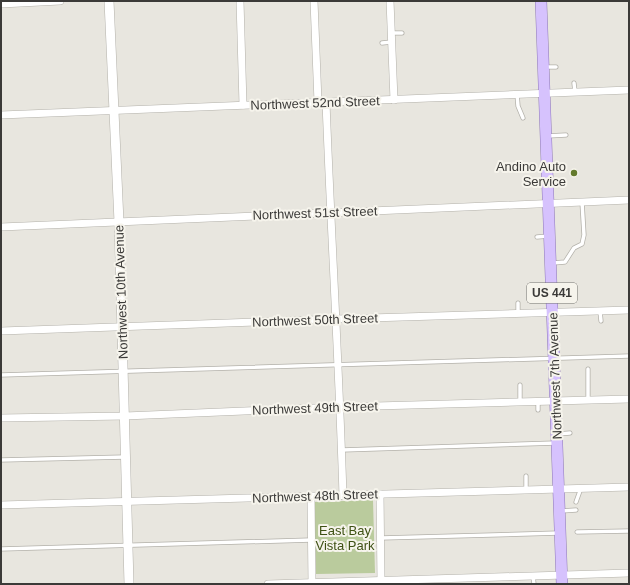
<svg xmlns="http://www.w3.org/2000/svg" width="630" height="585" viewBox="0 0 630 585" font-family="Helvetica,sans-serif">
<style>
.green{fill:#bacb9d}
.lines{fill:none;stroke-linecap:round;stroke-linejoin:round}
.service-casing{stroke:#b3b1aa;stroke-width:5}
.minor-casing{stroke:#b3b1aa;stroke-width:8}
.tertiary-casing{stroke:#b3b1aa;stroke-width:10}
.primary-casing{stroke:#8e78b7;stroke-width:12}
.service{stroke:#fff;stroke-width:3.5}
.minor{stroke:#fff;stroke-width:7}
.tertiary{stroke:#fff;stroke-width:9}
.primary{stroke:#d6c2fd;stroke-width:11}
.poi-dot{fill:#637a2c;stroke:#f6f4ec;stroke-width:1.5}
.labels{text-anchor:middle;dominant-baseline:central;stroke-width:4;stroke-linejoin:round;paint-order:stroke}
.shield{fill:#f6f4ec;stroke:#73726e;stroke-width:1}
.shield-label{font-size:12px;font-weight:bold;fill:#3b3a38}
.street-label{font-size:13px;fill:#3b3a38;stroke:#f6f4ec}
.poi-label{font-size:13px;fill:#3b3a38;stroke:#f6f4ec;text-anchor:end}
.park-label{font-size:13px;fill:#3e5114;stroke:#f6f4ec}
</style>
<rect width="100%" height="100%" fill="#e8e6df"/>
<polygon class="green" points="373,500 375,573 316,574 314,502"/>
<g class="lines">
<defs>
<g id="service">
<polyline points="391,33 402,33"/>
<polyline points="382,43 391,42"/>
<polyline points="545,67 556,67"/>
<polyline points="574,83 575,92"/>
<polyline points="517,94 518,106 523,118"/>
<polyline points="547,136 566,135"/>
<polyline points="537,237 549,236"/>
<polyline points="553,263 565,262 574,248 582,244 584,235 582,202"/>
<polyline points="518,303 518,314"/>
<polyline points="600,311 601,321"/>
<polyline points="588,369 588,400"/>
<polyline points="1,375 629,356"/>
<polyline points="520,385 520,402"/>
<polyline points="538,401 538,410"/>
<polyline points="558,434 570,433"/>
<polyline points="342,450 556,443"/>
<polyline points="1,460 125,457"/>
<polyline points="526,476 526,489"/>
<polyline points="576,502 581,488"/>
<polyline points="561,511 576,510"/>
<polyline points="577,532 629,531"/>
<polyline points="381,538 559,533"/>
<polyline points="1,549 311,540"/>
<polyline points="533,576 534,584"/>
</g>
<g id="minor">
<polyline points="240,1 243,105"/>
<polyline points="314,1 318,102"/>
<polyline points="390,1 394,100"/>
<polyline points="1,4 60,1"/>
<path d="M326 102C331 233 339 364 343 496"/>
<polyline points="1,115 629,90"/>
<polyline points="1,227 629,200"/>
<polyline points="1,331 337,319 629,310"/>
<polyline points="1,418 125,416 340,407 629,399"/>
<polyline points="380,494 381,581"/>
<polyline points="311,496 312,583"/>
<polyline points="1,505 629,487"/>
<polyline points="268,584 629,573"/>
</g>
<polyline id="tertiary" points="109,1 119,222 129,584"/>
<polyline id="primary" points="541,1 562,584"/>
</defs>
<use href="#service" class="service-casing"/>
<use href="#minor" class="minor-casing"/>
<use href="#tertiary" class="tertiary-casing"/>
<use href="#primary" class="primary-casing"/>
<use href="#service" class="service"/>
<use href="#minor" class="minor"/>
<use href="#tertiary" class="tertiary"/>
<use href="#primary" class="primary"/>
</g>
<circle class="poi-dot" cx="574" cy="173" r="4"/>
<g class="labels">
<rect class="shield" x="527" y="283" width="50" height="20" rx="3"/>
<g class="shield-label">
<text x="552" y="293">US 441</text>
</g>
<g class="street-label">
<text transform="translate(315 103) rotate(-2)">Northwest 52nd Street</text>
<text transform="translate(315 213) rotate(-2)">Northwest 51st Street</text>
<text transform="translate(121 292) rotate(-92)">Northwest 10th Avenue</text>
<text transform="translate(315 320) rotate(-2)">Northwest 50th Street</text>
<text transform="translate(555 376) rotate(-92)">Northwest 7th Avenue</text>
<text transform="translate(315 408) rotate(-2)">Northwest 49th Street</text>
<text transform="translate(315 496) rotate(-2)">Northwest 48th Street</text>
</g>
<g class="poi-label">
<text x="566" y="166">Andino Auto<tspan x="566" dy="15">Service</tspan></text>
</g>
<g class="park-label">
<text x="345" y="530">East Bay<tspan x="345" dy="15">Vista Park</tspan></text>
</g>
</g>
<rect width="630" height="585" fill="none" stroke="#3b3a38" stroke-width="4"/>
</svg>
